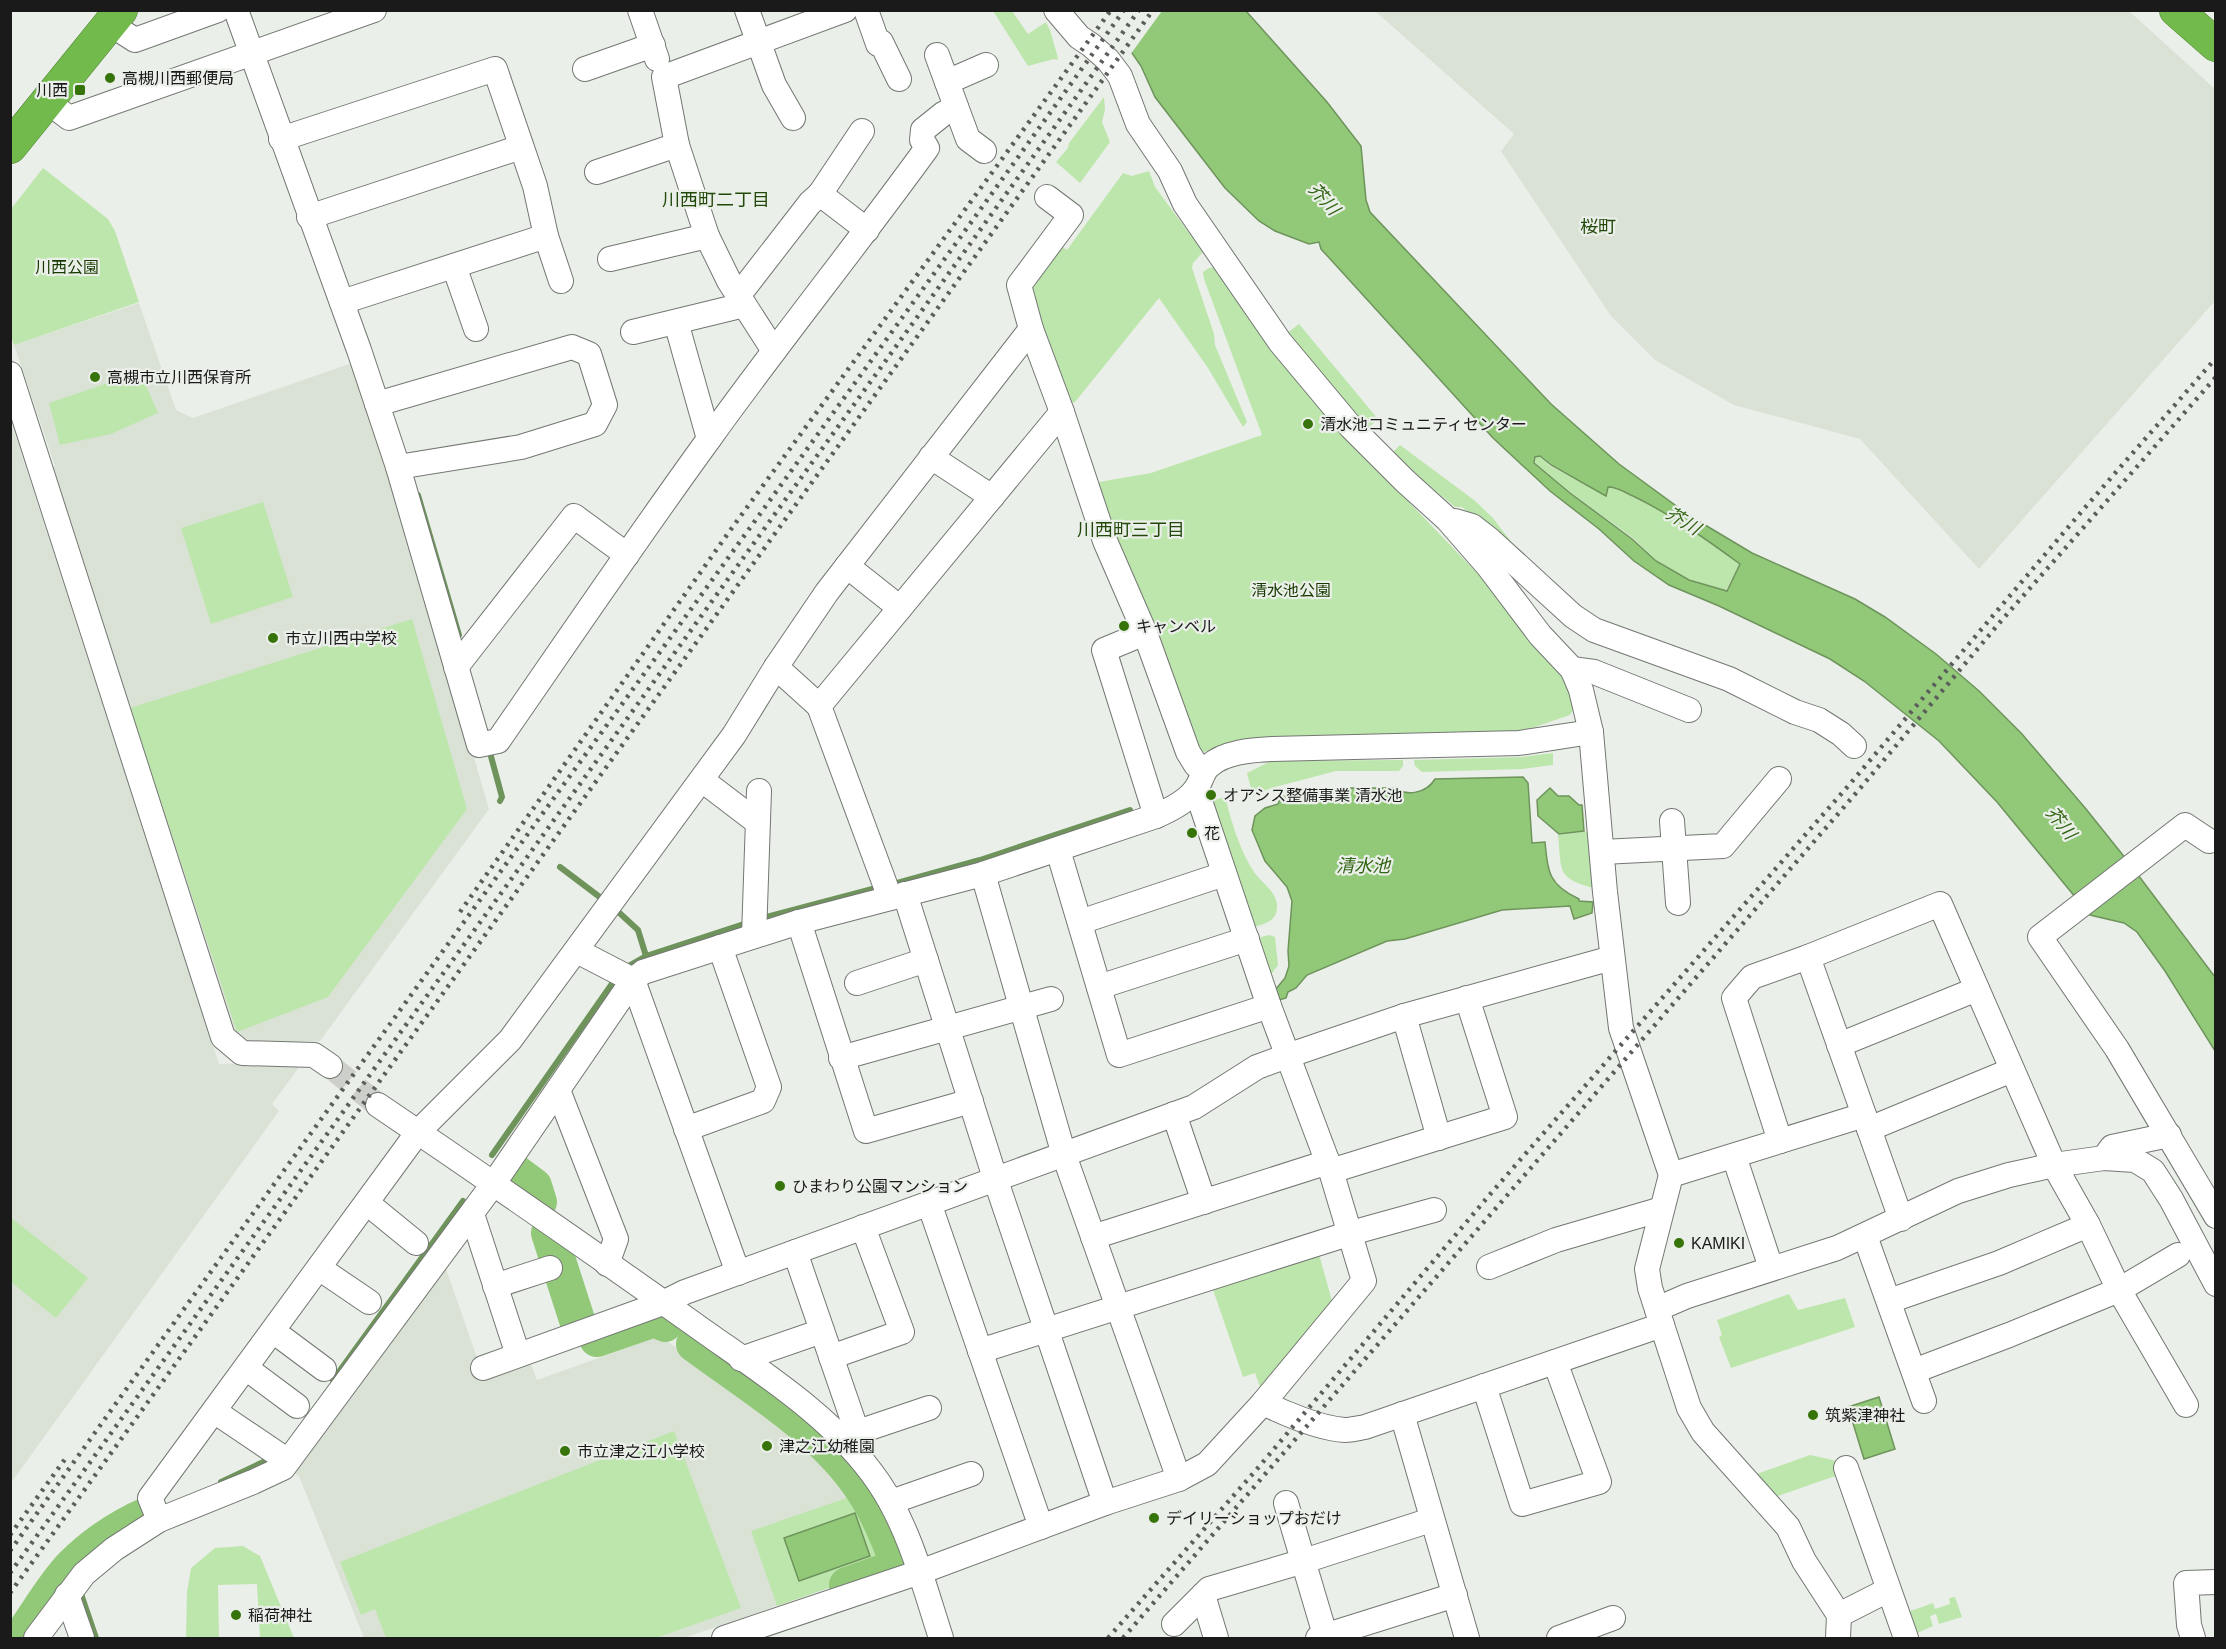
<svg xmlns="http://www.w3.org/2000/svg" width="2226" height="1649" viewBox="0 0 2226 1649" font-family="Helvetica,'Noto Sans JP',sans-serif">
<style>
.built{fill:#dae2d6}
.green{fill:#bde6ac}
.water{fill:#92c979;stroke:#6e945c;stroke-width:1.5;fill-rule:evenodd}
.pier{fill:#ebefe9}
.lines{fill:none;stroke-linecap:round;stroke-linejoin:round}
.stream{stroke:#6e945c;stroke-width:6}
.river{stroke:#92c979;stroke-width:36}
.street-tunnel{stroke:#cccfca;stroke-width:24;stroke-dasharray:24 12;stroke-linecap:butt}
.street-casing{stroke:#737772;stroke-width:26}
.highway-casing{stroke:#52823a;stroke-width:34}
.street{stroke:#fff;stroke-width:24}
.highway{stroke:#71ba4b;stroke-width:33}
.rail{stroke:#5c5e5c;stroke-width:4.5;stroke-dasharray:3 6;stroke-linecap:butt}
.poi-dot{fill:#367309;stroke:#ebefe9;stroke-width:2}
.labels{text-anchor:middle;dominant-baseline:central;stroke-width:4.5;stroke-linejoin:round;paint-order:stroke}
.poi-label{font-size:16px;fill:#191a19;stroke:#ebefe9;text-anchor:start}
.park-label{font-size:16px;fill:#183a01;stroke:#ebefe9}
.water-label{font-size:18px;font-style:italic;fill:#316413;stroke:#ebefe9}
.neighbourhood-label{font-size:18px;fill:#22490a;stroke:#ebefe9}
</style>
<rect width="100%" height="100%" fill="#ebefe9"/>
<g class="built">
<polygon points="1375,11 2129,11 2215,89 2215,301 1979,569 1860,439 1734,405 1655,360 1611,316 1501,151 1514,134"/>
<polygon points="139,303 176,410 193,418 355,362 389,465 489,809 320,1041 244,1043 230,1034 53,467 55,466 14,345"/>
<polygon points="10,419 219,1064 303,1062 272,1104 279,1111 11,1483"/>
<polygon points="444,1263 483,1375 529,1359 537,1380 660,1336 743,1395 746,1390 809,1435 840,1467 861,1493 894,1560 892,1566 684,1638 364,1638 299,1476 291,1471"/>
</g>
<g class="green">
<polygon points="993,11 1012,11 1028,34 1046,22 1050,30 1058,58 1057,60 1054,59 1028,66"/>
<polygon points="1104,97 1105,110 1102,122 1110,142 1080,183 1056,162 1068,148 1069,143"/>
<polygon points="43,168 108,219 115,231 139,302 14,345 10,333 11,209"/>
<polygon points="1149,171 1155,187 1203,252 1193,263 1192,268 1214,334 1215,345 1247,422 1243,427 1208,368 1159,298 1075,402 1066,405 1025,289 1058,244 1067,250 1123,173 1132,176"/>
<polygon points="1216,267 1268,343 1329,419 1478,574 1563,675 1571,697 1573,710 1570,715 1532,728 1488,735 1220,748 1203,752 1195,748 1094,490 1099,482 1151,473 1262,435 1204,279 1203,272 1209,268"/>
<polygon points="1299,324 1378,419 1366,430 1286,334"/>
<polygon points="140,372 158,413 111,434 60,445 49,403"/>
<polygon points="1400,445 1474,500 1493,518 1528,564 1462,507 1455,507 1391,454"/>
<path d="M1536 457H1540L1550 466 1606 496 1608 487C1618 488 1625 493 1634 497 1672 515 1706 540 1740 564L1726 590 1688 579 1657 561 1633 538 1570 492 1535 463Z"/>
<polygon points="263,502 293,597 211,624 181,528"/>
<polygon points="412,619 467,809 328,997 237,1032 130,708"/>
<polygon points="1553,753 1553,765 1523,769 1422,772 1415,766 1414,760 1521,757"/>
<polygon points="1403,760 1403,766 1399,771 1336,771 1271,788 1253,796 1247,773 1271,761"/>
<path d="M1225 797C1232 823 1239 849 1254 872 1261 882 1278 893 1277 907 1277 921 1265 924 1254 927L1211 801Z"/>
<path d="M1591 831 1597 889C1556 878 1562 873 1558 835Z"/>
<polygon points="1269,935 1275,937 1278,965 1270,976 1258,938"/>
<polygon points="10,1217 88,1278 56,1318 11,1282"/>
<polygon points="1317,1247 1332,1301 1260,1387 1255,1373 1243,1377 1210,1281"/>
<polygon points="1789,1294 1798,1310 1845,1298 1855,1327 1731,1368 1719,1337 1722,1335 1717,1320"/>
<polygon points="674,1431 741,1608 656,1638 386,1638 375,1609 361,1615 340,1562"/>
<polygon points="1810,1455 1837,1461 1841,1474 1772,1498 1751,1476"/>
<polygon points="861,1493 876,1521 892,1566 777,1606 751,1531"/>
<polygon points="243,1546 260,1556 294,1638 260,1638 257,1584 218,1585 219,1638 186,1638 187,1592 191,1568 215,1548"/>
<polygon points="1955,1597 1962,1617 1939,1624 1936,1614 1930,1616 1933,1626 1913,1635 1905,1613 1933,1603 1935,1609 1950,1604 1949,1598"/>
</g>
<g class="water">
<path d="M1103 11H1246L1327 102 1361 146 1366 200 1370 212 1551 404 1619 464 1690 516 1752 553 1855 599 1885 617 1936 654 1979 691 2022 734 2086 809 2126 859 2215 977V1051L2165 971 2137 932 2124 923 2090 915 1997 802 1939 741 1864 681 1830 659 1719 606 1669 585 1634 561 1599 529 1550 491 1493 438 1332 261 1321 249 1319 242 1309 244 1275 231 1259 221 1225 188 1155 97 1141 66ZM1540 456 1551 465 1606 496 1608 487C1618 487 1624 492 1633 496 1672 515 1706 539 1740 564L1727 591 1689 580 1656 561 1632 539 1570 493 1534 463 1535 457Z"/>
<path d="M1523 777 1528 783 1532 843 1545 842C1548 873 1549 885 1579 899V901L1593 902 1592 913 1574 919 1570 906 1502 910 1405 939 1387 941 1307 975 1296 988 1288 992 1286 998 1279 1000 1276 989 1285 978 1289 966 1288 951 1292 901 1287 887 1265 861 1252 830 1255 816 1265 808 1278 804 1281 797 1309 788 1313 793 1320 794 1345 788H1393C1407 796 1426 794 1435 779Z"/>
<polygon points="1550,788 1558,796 1569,796 1579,805 1582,805 1584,831 1559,834 1538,816 1537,800"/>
<polygon points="1879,1397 1895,1449 1864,1459 1848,1407"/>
<polygon points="855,1513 870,1556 799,1581 784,1538"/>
</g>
<polygon class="pier" points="1102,11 1162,10 1162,11 1130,55 1101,12"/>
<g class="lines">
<g class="stream">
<polyline points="418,495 459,635"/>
<polyline points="489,749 502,797 500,801"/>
<polyline points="560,867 605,901"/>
<polyline points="890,885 980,860 1130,810"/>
<polyline points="613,907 638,930 646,956"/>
<polyline points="759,919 880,887"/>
<polyline points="625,968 646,956 750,922"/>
<polyline points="492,1155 616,978"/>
<polyline points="333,1380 463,1201"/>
<polyline points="221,1482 274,1457"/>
<polyline points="80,1591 96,1638"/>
</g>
<g class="river">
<polyline points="511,1169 534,1186 539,1202"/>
<polyline points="549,1233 579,1326"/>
<polyline points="597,1339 655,1319 665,1324"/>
<path d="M694 1344C752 1387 823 1429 863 1490 878 1512 887 1536 897 1560L892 1569 847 1585"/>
<path d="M20 1638C37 1615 52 1587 72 1566 94 1544 121 1526 149 1514"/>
</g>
<polyline class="street-tunnel" points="330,1066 378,1105"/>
<defs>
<g id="street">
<path d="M236 10 359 350 398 467 479 745 498 741C568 640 637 538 709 439 780 340 856 246 927 148L922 140 923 130 943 114 956 107"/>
<polyline points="640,10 657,59"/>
<polyline points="747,10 774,85 793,118"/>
<polyline points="866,10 878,44 881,42 899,79"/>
<path d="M1056 10 1079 37 1091 45 1108 60 1120 76 1138 124 1170 171 1185 204 1280 342 1351 427 1405 481 1447 519 1488 566 1540 635 1572 669 1576 678 1581 690 1591 732 1605 892 1621 1028 1671 1175 1647 1269 1650 1288 1662 1325 1365 1427C1359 1428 1351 1430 1345 1430 1322 1429 1284 1413 1263 1403"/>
<polyline points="110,24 135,40 218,10"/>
<polyline points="937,55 968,139 984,151"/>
<polyline points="585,69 653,45"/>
<polyline points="947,82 986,65"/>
<polyline points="48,102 69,118 374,10"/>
<polyline points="281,139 495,69 535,186 546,236 561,281"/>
<polyline points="597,172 677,145"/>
<polyline points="820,194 867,230"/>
<polyline points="1047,197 1071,215 1019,285 1031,329 1062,412 1105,541 1145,633 1188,752 1196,765 1204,772"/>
<polyline points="309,217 521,147"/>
<polyline points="610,259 707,236"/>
<polyline points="454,266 476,329"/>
<polyline points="738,296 810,203 820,194 862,131"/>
<polyline points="342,302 546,236"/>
<polyline points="676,322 709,439"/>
<polyline points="633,332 744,305"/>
<polyline points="774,351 729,281 707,236 677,145 664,77 845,10"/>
<polyline points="10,374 223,1037 242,1053 314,1055 330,1066"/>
<polyline points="377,404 572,347 589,354 605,405 595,424 521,447 398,467"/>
<polyline points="931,457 992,497"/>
<polyline points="1455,521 1472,526 1490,540 1573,616 1594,630 1729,679 1795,712 1819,720 1841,734 1854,746"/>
<polyline points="847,566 900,608"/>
<polyline points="1145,633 1104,650 1156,816"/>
<polyline points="456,667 574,516 627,555"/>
<polyline points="776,667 819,706"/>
<polyline points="1572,669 1594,672 1689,710"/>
<polyline points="702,780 757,822"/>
<polyline points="1672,821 1678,903"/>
<polyline points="2209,841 2185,825 2040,937 2117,1049 2216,1216"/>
<polyline points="1058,850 1119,1055 1269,1006"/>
<polyline points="1602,852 1723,846 1779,779"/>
<polyline points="983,874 1064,1155 1179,1479"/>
<polyline points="905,894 995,1178 1105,1503"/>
<polyline points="890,898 819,706 1062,412"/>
<polyline points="799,922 866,1131 971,1101"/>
<polyline points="1080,922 1224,874"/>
<polyline points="754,936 759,791"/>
<polyline points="577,951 633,980 738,1273"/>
<polyline points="857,983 926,960"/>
<polyline points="1099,987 1247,939"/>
<polyline points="1404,1016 1439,1138"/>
<polyline points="1839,1045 1977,989"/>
<polyline points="841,1058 1051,999"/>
<polyline points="558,1090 616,1239 607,1264"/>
<path d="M378 1105C483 1176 587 1248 691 1322 756 1369 833 1415 879 1483 910 1529 924 1586 941 1638"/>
<polyline points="1174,1114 1204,1202"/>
<polyline points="686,1129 763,1101 769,1087 720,947"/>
<polyline points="1869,1129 2012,1070"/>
<polyline points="1780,1141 1734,998 1752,977 1808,957"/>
<polyline points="1734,1156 1771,1268"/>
<polyline points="2104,1158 2112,1147 2169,1135"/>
<polyline points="1331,1171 1505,1117 1467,998"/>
<polyline points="1671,1175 1864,1115"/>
<polyline points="367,1203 416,1243"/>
<polyline points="929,1203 1041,1527"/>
<polyline points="472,1214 518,1355"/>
<polyline points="1901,1219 1808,957 1940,904 2054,1165 2088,1225 2119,1290 2186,1405"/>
<polyline points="1865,1236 1924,1401"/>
<polyline points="1093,1237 1328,1162"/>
<polyline points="795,1252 857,1432"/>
<polyline points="1489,1267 1556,1240 1662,1209"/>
<polyline points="319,1268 369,1302"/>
<polyline points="495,1286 550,1268"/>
<polyline points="1889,1301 1999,1263 2088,1225"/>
<polyline points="1657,1309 1687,1296 1837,1248 1958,1191 2009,1175 2054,1165 2104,1158 2135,1160 2153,1171 2171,1199 2216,1284"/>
<polyline points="1662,1325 1689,1408 1703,1432 1788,1527 1804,1561 1839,1615 1838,1638"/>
<polyline points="273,1331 324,1369"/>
<polyline points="980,1351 1351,1233 1434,1210"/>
<polyline points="831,1357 902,1332 863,1227"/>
<polyline points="741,1359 822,1331"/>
<polyline points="246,1368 297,1406"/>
<polyline points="483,1368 663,1303 685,1292 1194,1107 1257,1067 1287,1056 1404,1016 1612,958"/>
<polyline points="1914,1371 2009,1335 2119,1290 2178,1255"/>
<polyline points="1484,1386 1522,1504 1599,1482 1555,1362"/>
<polyline points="214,1411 288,1461"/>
<polyline points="1402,1414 1467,1638"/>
<polyline points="843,1437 929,1408"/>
<polyline points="1846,1468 1906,1638"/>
<polyline points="891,1502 971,1474"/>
<polyline points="1286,1503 1326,1638"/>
<polyline points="159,1520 150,1498 418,1132 510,1040 734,735 776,667 827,592 1031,329"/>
<polyline points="67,1595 82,1638"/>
<polyline points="1203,1595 1216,1638"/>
<polyline points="1839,1615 1888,1590"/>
<polyline points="1174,1624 1209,1589 1304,1561 1431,1520"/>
<path d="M36 1638 84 1574 114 1549 159 1520 253 1482 283 1468 494 1183 633 980 643 972 799 922 983 874 1156 816C1170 810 1186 802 1195 790 1201 783 1202 772 1209 766 1224 752 1252 750 1272 749L1519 743 1591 732"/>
<polyline points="724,1638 920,1572 1105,1503 1179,1479 1207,1464 1263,1403 1364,1281 1331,1171 1269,1006 1196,789"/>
<polyline points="1318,1638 1455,1595"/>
<polyline points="1559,1638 1613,1618"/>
<polyline points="2193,1638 2189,1625 2186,1583 2216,1582"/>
</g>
<g id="highway">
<polyline points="2176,10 2216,45"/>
<polyline points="10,147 121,10"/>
</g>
</defs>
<use href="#street" class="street-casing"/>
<use href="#highway" class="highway-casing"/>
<use href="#street" class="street"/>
<use href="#highway" class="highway"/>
<g class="rail">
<polyline points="460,912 729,532 1111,10"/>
<polyline points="10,1535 68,1455"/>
<path d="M10 1551C379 1036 754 525 1124 10"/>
<polyline points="10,1573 1139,10"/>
<polyline points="10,1593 1153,10"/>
<polyline points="1108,1638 1257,1469 1492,1192 1849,785 2082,511 2216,358"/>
<polyline points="1123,1638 1857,792 2001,621 2216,377"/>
</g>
</g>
<g class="poi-dot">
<circle cx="110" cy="78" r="6"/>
<rect x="74" y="84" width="12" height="12" rx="3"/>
<circle cx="95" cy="377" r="6"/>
<circle cx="1308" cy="424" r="6"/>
<circle cx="1124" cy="626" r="6"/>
<circle cx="273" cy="638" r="6"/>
<circle cx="1211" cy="795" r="6"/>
<circle cx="1192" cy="833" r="6"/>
<circle cx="780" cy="1186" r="6"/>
<circle cx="1679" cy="1243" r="6"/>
<circle cx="1813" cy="1415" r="6"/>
<circle cx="767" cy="1446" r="6"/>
<circle cx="565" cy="1451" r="6"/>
<circle cx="1154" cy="1518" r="6"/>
<circle cx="236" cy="1615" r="6"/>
</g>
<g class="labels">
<g class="poi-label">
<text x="122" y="78">高槻川西郵便局</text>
<text x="68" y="90" text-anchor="end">川西</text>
<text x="107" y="377">高槻市立川西保育所</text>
<text x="1320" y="424">清水池コミュニティセンター</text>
<text x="1136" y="626">キャンベル</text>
<text x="285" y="638">市立川西中学校</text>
<text x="1223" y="795">オアシス整備事業 清水池</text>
<text x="1204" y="833">花</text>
<text x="792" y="1186">ひまわり公園マンション</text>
<text x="1691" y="1243">KAMIKI</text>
<text x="1825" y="1415">筑紫津神社</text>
<text x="779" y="1446">津之江幼稚園</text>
<text x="577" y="1451">市立津之江小学校</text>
<text x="1166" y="1518">デイリーショップおだけ</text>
<text x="248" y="1615">稲荷神社</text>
</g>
<g class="park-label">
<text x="67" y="267">川西公園</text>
<text x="1291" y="590">清水池公園</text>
</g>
<g class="water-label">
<text transform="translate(1324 199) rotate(48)">芥川</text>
<text transform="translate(1683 521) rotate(31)">芥川</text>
<text transform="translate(2061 823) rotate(51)">芥川</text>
<text x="1363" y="866">清水池</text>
</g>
<g class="neighbourhood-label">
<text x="716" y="200">川西町二丁目</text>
<text x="1598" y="227">桜町</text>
<text x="1131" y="530">川西町三丁目</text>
</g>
</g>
<rect width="2226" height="1649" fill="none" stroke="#191a19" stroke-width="24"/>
</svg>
